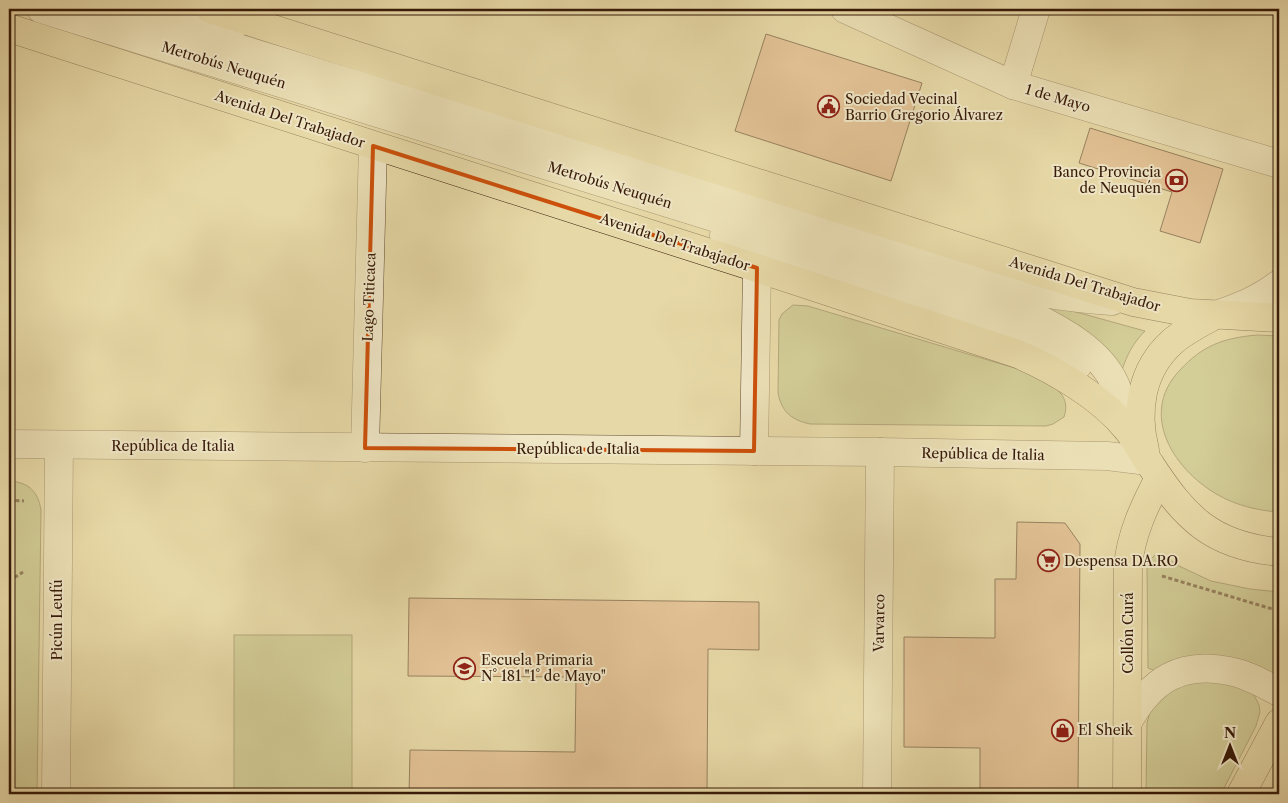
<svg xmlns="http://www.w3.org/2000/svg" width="1288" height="803" viewBox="0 0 1288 803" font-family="'Libre Caslon Text',serif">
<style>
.green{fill:#babe84;stroke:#786c46}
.building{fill:#dea980;stroke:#371a08}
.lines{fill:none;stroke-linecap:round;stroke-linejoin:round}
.minor-casing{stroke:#634a30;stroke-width:29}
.major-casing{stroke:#371a08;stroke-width:29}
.path{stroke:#371a08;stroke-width:3;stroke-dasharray:4 2.5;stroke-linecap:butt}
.minor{stroke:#efe6c6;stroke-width:28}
.major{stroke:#e7d9a7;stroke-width:28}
.marked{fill:none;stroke:#cd500b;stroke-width:4;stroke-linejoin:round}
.labels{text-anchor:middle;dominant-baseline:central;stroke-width:4;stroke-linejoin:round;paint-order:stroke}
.street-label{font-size:14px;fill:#371a08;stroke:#efe6c6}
.poi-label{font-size:14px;fill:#371a08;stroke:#efe6c6;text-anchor:start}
</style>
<rect width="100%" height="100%" fill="#e7d9a7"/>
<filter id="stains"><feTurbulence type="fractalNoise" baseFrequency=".004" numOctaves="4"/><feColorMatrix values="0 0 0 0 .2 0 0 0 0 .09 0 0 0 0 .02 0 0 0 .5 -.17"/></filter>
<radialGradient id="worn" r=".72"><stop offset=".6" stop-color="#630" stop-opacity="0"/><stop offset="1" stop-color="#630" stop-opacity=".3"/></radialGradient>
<g class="green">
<path d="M1037 304 1069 310 1145 331C1133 343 1127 355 1122 370 1113 360 1104 348 1094 338 1078 322 1057 314 1037 304Z"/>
<path d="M793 305 808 306 1028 372C1046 383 1073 391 1064 417L1053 424 1046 426 810 424C792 420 781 412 778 392L779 320 782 314Z"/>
<path d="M1257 335 1279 336V512C1262 511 1244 507 1228 500 1179 478 1135 417 1180 370 1203 345 1224 338 1257 335Z"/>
<path d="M9 481C28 482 38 491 41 510L37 794H9Z"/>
<polygon points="1155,555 1164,556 1179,566 1211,581 1250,589 1279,592 1279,675 1153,670 1148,668 1147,567 1148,562"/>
<rect x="234" y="635" width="118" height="159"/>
<polygon points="1201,681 1232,684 1253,693 1259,705 1260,712 1256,726 1221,794 1146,794 1147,723 1152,705 1176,686"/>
</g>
<g class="building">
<polygon points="766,34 922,83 891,181 735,131"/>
<polygon points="1090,128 1223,169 1200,243 1160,231 1172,192 1079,163"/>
<polygon points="1017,522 1065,523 1080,544 1078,794 980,794 980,748 904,747 904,637 995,638 995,579 1016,579"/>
<polygon points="409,598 759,602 759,650 708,649 707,794 409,794 410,750 575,752 576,677 408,676"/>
</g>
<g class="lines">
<defs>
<g id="minor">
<path d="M41 9 1033 316C1063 331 1100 351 1115 384 1121 397 1123 413 1127 428"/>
<path d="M110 9 1021 288C1051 296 1081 299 1112 301"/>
<polyline points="179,9 233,26"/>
<polyline points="845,9 1013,85 1279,164"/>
<polyline points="1013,85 1036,9"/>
<polygon points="724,235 1023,324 1051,338 1078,365 1029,339 978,322 810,272"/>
<path d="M1216 315C1239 307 1260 299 1279 284"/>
<polyline points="9,444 880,452 1107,456 1148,461"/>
<polyline points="365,448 373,146"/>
<polyline points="754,451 757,268"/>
<path d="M1128 722C1151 680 1181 661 1229 671 1247 674 1263 684 1279 692"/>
<polyline points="56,794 59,445"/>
<polyline points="877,794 880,452"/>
</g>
<g id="major">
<polyline points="210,9 1133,302 1190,313 1279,318"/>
<path d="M9 28 757 268 1018 354C1055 370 1101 397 1127 429 1136 440 1142 453 1150 464 1185 518 1212 546 1279 552"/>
<path d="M1145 450C1135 411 1141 370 1172 342 1184 331 1201 323 1215 315"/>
<path d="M1127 794 1128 566C1131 534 1144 507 1159 478"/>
<polyline points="1241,794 1279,723"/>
</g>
</defs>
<use href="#minor" class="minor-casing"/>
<use href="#major" class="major-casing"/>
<g class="path">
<polyline points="9,500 24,501"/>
<polyline points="1162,576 1279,611"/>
<polyline points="9,581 23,572"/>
</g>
<use href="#minor" class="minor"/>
<use href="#major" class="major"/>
</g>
<path d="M0 0H1288V803H0ZM373 146 757 268 754 451 365 448Z" fill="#e7d9a7" fill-opacity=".55" fill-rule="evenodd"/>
<path class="marked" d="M373 146 757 268 754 451 365 448Z"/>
<defs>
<symbol id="civic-ring" viewBox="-11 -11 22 22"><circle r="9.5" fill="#efe6c6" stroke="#8f2418" stroke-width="1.5"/><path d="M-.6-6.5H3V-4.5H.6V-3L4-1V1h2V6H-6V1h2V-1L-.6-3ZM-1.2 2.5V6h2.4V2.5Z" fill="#8f2418"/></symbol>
<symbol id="bank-ring" viewBox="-11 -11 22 22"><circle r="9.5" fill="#efe6c6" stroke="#8f2418" stroke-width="1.5"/><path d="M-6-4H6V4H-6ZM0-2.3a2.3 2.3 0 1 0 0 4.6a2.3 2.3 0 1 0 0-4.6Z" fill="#8f2418"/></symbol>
<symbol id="supermarket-ring" viewBox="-11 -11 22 22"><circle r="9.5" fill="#efe6c6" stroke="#8f2418" stroke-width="1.5"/><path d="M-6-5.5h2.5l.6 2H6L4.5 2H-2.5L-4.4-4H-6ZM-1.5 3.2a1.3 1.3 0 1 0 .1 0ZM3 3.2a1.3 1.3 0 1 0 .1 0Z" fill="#8f2418"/></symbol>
<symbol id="school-ring" viewBox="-11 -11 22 22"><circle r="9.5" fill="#efe6c6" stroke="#8f2418" stroke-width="1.5"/><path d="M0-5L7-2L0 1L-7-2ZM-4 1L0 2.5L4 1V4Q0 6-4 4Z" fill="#8f2418"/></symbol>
<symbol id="shop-ring" viewBox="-11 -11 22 22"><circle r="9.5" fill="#efe6c6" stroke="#8f2418" stroke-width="1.5"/><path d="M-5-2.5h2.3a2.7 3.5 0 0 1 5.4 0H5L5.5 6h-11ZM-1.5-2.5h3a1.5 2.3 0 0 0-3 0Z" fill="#8f2418"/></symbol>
</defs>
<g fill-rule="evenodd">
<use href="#civic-ring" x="816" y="94" width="25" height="25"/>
<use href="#bank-ring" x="1164" y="168" width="25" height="25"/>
<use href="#supermarket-ring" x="1036" y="548" width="25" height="25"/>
<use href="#school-ring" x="452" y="656" width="25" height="25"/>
<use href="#shop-ring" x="1050" y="718" width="25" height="25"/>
</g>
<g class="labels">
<g class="street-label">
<text transform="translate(224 65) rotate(17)">Metrobús Neuquén</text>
<text transform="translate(1058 98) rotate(16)">1 de Mayo</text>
<text transform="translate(290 119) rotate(18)">Avenida Del Trabajador</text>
<text transform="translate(610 185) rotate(17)">Metrobús Neuquén</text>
<text transform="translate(675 242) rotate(18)">Avenida Del Trabajador</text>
<text transform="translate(1085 284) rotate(17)">Avenida Del Trabajador</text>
<text transform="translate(369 297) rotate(-88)">Lago Titicaca</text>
<text x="173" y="446">República de Italia</text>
<text x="578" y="449">República de Italia</text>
<text transform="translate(983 454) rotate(1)">República de Italia</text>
<text transform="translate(57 620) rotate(-90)">Picún Leufú</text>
<text transform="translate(879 623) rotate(-89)">Varvarco</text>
<text transform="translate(1128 633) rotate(-90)">Collón Curá</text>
</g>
<g class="poi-label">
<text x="845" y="99">Sociedad Vecinal<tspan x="845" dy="16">Barrio Gregorio Álvarez</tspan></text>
<text x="1161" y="172" text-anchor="end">Banco Provincia<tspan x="1161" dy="16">de Neuquén</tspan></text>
<text x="1064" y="561">Despensa DA.RO</text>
<text x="481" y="660">Escuela Primaria<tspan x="481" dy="16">N° 181 "1° de Mayo"</tspan></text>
<text x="1078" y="730">El Sheik</text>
</g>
</g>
<rect width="1288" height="803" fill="none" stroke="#e7d9a7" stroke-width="30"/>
<rect x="10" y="10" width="1268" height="783" fill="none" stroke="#371a08" stroke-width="2.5"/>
<rect x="15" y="15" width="1258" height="773" fill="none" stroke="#371a08"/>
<g transform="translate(1230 746)" stroke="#efe6c6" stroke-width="4" paint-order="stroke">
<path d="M0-4L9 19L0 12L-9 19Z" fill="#371a08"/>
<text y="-8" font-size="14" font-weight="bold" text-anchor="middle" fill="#371a08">N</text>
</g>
<rect width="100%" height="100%" filter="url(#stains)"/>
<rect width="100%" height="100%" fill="url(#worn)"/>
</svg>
